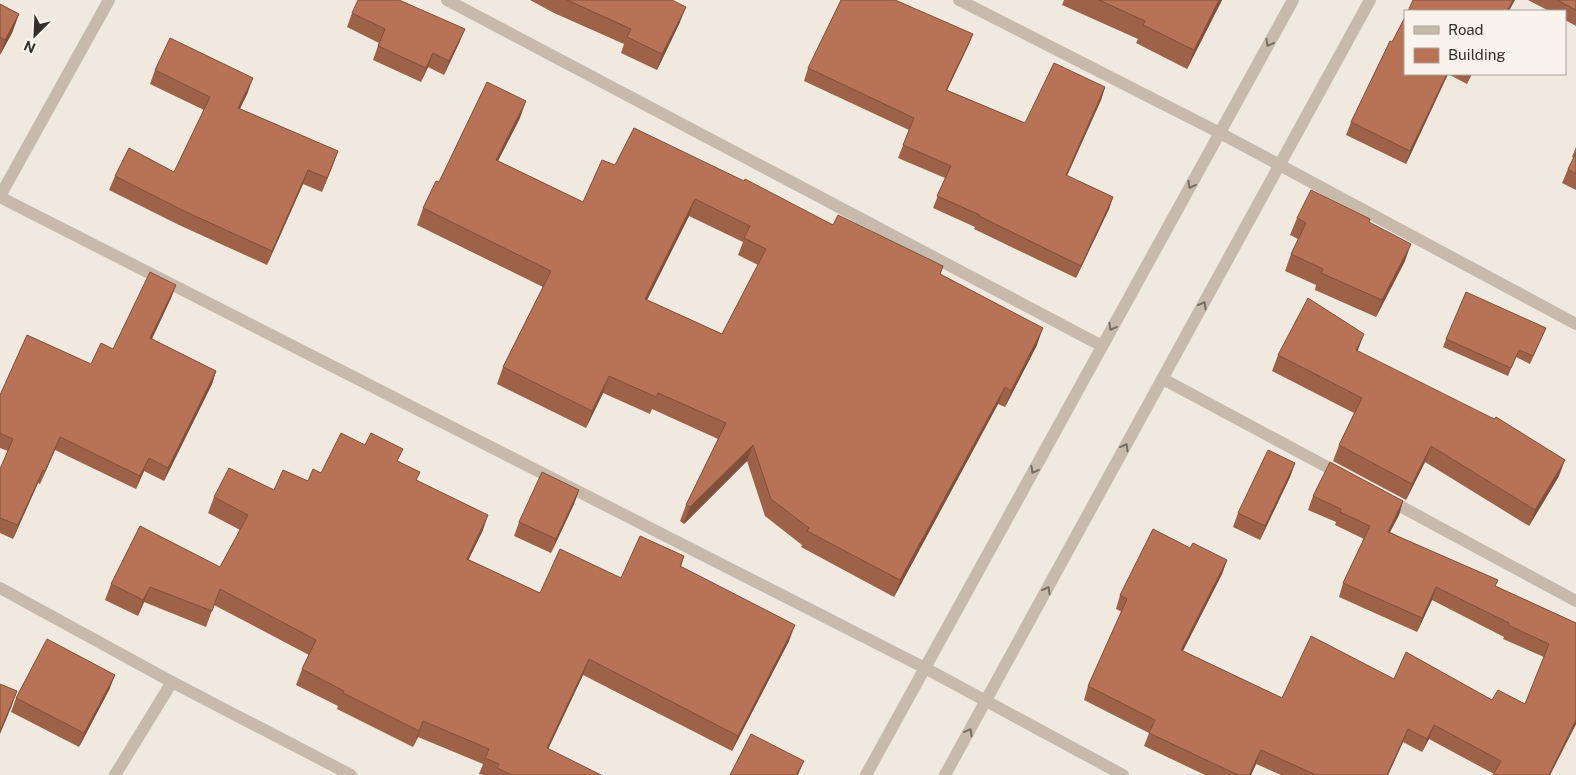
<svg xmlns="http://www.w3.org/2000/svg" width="1576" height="775" viewBox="0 0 1576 775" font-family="'Public Sans',sans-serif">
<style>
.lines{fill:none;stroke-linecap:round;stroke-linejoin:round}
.street{stroke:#c7baac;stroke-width:12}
.wall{fill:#9e6249;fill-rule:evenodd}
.shaded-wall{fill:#81503c}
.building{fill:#b87255;stroke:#81503c;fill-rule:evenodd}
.oneway{stroke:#776d64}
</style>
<rect width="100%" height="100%" fill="#f0e9df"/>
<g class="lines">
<g class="street">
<polyline points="447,0 1102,346"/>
<polyline points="959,0 1220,133 1576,324"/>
<polyline points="0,196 109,0"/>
<polyline points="0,197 925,668 1123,775"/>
<polyline points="1163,379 1342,475"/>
<polyline points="1387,499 1576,601"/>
<polyline points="0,588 172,682 351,775"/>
<polyline points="115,775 172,682"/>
<polyline points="866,775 1293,0"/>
<polyline points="945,775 1370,0"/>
</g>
</g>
<g class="wall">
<polygon points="530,0 672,0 680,22 657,70 621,53 624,44 554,13"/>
<polygon points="1064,0 1222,0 1187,69 1136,43 1138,39 1062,5"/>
<polygon points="1528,0 1576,0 1576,26 1565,20 1565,11 1549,11"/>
<polygon points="0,4 19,14 12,33 0,55"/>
<polygon points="352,13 465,29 459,43 444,75 428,67 421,82 373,60 379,43 347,27"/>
<polygon points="973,34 968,46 947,90 1025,123 1105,87 1101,100 1067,176 1113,197 1109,209 1076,278 974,229 975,227 933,208 945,178 898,158 909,130 804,81 808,68"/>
<polygon points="155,70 248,92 240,109 338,151 322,192 303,184 267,265 179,225 109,190 115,176 174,172 204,110 150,84"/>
<polygon points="1405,74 1472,74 1467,84 1448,74 1406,164 1346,135 1351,122"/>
<path d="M520 118 498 161 583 202 615 165 833 225 943 266 940 275 1037 345 1005 407 998 404 894 597 801 547 802 545 765 516 747 461 684 524 680 521 686 505 718 439 652 409 650 414 603 393 586 428 497 384 503 367 543 287 417 225 423 208 439 182ZM689 216 743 242 738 255 758 265 722 334 647 300Z"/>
<polygon points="1576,147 1576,190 1562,183 1568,169 1574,158 1572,157"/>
<polygon points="1297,218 1369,222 1405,261 1376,317 1315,290 1316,285 1285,271 1291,254 1298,239 1290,235"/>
<polygon points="176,285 171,298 152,339 216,371 212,384 164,481 144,471 136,489 55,450 40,484 38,483 13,539 0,533 0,469 8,451 0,448 0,395 91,364 113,349"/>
<polygon points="1546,328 1530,364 1516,357 1508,376 1443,347 1446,339"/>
<polygon points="1358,351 1559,476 1529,526 1425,462 1406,500 1333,461 1339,445 1354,413 1272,371 1278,355"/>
<polygon points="399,461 417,480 483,530 468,560 540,593 621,578 684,556 681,567 789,641 732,751 583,675 548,749 601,775 483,775 479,774 483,764 418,737 413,747 337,709 338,706 296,685 302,669 309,655 214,605 206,627 144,602 138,616 105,600 111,584 220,567 240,530 208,513 214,497 274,490 308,481 321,473"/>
<polygon points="1295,463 1290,477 1260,540 1233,527 1238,513"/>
<polygon points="579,490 574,504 551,553 514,536 519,522"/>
<polygon points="1313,496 1403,501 1399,515 1390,532 1496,586 1576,623 1576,724 1550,775 1493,775 1494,774 1429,739 1422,752 1403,742 1388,775 1281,775 1256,764 1251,775 1205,775 1144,746 1149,733 1084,700 1088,686 1122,612 1116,609 1120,595 1190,548 1227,560 1222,574 1183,651 1282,698 1394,679 1492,700 1525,704 1544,657 1503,639 1504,637 1432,600 1417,632 1339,597 1343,583 1364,539 1335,525 1336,522 1308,510"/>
<polygon points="110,688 79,747 11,712 16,698"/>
</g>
<g class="shaded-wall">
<polygon points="1219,0 1222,0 1187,69 1194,50"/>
<polygon points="1513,0 1515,0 1509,11 1507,11"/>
<polygon points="686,7 680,22 657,70 662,54"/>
<polygon points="19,14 12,33 0,55 5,40"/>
<polygon points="465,29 459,43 444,75 449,61"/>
<polygon points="973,34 968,46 941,103 946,90"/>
<polygon points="433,53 428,67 421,82 426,68"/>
<polygon points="1447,74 1448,74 1406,164 1410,151"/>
<polygon points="253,78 248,92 233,122 238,108"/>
<polygon points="1105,87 1101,100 1061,188 1066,175"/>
<polygon points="526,101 520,118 490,176 496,160"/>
<polygon points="338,151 333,165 322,192 327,178"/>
<polygon points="308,170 303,184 267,265 272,251"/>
<polygon points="1113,197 1109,209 1076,278 1081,266"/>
<polygon points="695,199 689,216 639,316 645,299"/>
<polygon points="1411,244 1405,261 1376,317 1382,300"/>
<polygon points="176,285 171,298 146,351 150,338"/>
<polygon points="1043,328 1037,345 1005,407 1011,391"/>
<polygon points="1364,334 1358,350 1350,366 1356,350"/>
<polygon points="216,371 212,384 164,481 168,468"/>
<polygon points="609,376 603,393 586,428 592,411"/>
<polygon points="1005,387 998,404 894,597 900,580"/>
<polygon points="60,437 55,450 40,484 45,471"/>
<polygon points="753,445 747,461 684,524 690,507"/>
<polygon points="1431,446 1425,462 1406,500 1412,484"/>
<polygon points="149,458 144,471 136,489 140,476"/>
<polygon points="1565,460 1559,476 1529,526 1535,510"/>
<polygon points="1295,463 1290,477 1260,540 1265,526"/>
<polygon points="43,470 38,483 13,539 18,525"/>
<polygon points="579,490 574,504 551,553 556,539"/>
<polygon points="1403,501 1399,515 1383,545 1388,532"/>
<polygon points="488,515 483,530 461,575 467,559"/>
<polygon points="1227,560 1222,574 1176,664 1181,650"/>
<polygon points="150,587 144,602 138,616 143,600"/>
<polygon points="1436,587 1432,600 1417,632 1422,618"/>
<polygon points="795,625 789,641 732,751 738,736"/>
<polygon points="589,659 583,675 541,764 547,748"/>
<polygon points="115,675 110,688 79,747 84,733"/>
<polygon points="17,691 11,708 0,734 0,731"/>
<polygon points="1576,720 1576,724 1550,775 1549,775"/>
<polygon points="423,721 418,737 413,747 419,731"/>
<polygon points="1434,725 1429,739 1422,752 1427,739"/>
<polygon points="1408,729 1403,742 1388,775 1387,775"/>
<polygon points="1261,750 1256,764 1251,775 1249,775"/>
<polygon points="804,761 798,775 796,775"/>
</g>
<g class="building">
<polygon points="358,0 399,0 465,29 449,61 433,53 426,68 378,46 385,29 352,13"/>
<polygon points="567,0 672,0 686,7 662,54 627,37 631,29"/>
<polygon points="841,0 895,0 973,34 946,90 1025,123 1054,63 1105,87 1066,175 1113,197 1081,266 979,216 980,215 937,196 951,166 903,145 914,118 808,68"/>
<polygon points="1099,0 1219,0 1194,50 1143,25 1145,21"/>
<polygon points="1413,0 1513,0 1507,11 1408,11"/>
<polygon points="1557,0 1576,0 1576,10"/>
<polygon points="0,4 19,14 5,40 0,37"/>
<polygon points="1405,17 1405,74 1447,74 1410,151 1351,122 1390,41 1392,42"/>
<polygon points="170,38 253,78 238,108 338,151 327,178 308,170 272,251 184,211 115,176 129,148 174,172 210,97 155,70"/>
<path d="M487 82 526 101 496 160 583 202 602 160 615 165 634 128 744 181 745 179 833 225 838 215 943 266 940 274 1043 328 1011 391 1005 387 900 580 807 531 809 528 771 499 753 445 690 507 686 505 726 423 658 393 656 397 609 376 592 411 503 367 551 271 423 208 436 181 439 182ZM695 199 750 226 744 238 766 249 722 334 645 299Z"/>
<polygon points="1576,153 1576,174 1568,169"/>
<polygon points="1311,190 1370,219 1369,222 1411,244 1382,300 1321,273 1323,269 1291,254 1306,223 1297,218"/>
<polygon points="150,272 176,285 150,338 216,371 168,468 149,458 140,476 60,437 45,471 43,470 18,525 0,518 0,469 13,439 0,433 0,395 27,335 91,364 101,343 113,349"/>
<polygon points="1466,292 1546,328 1533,356 1519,350 1511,368 1446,339"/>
<polygon points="1308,298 1364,334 1356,350 1494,419 1496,417 1565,460 1535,510 1431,446 1412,484 1339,445 1362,398 1278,355"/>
<polygon points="341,433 365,445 371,433 403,449 397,461 420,472 416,480 488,515 467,559 540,593 560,549 621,578 640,536 684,556 680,566 795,625 738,736 589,659 547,748 601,775 512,775 497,768 499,764 485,758 489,749 423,721 419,731 343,693 344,691 302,669 316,640 220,589 212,611 150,587 143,600 111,584 140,526 220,567 248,515 214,497 229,468 274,490 283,470 308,481 313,469 321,473"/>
<polygon points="1268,450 1295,463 1265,526 1238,513"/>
<polygon points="1330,462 1403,501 1388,532 1498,580 1495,586 1576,623 1576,720 1549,775 1493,775 1501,761 1434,725 1427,739 1408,729 1387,775 1316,775 1261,750 1249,775 1238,775 1149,733 1155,720 1088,686 1127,599 1120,595 1153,529 1190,548 1193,543 1227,560 1181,650 1282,698 1311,636 1394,679 1406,652 1492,700 1498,690 1525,704 1549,644 1508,625 1509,623 1436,587 1422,618 1343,583 1370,526 1340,512 1341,509 1313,496"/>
<polygon points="542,472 579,490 556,539 519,522"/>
<polygon points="47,639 115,675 84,733 16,698"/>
<polygon points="0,684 17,691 0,731"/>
<polygon points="751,734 804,761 796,775 730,775"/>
</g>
<defs><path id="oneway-chevron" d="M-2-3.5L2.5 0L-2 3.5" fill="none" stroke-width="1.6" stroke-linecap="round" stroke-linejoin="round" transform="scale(1.25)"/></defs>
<g class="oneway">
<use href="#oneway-chevron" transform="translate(1269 43) rotate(119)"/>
<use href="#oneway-chevron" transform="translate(1191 185) rotate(119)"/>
<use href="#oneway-chevron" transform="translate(1203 305) rotate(-61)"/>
<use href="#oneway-chevron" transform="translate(1112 327) rotate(119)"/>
<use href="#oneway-chevron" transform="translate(1125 447) rotate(-61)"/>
<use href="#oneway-chevron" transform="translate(1034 470) rotate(119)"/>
<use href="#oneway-chevron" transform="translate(1047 590) rotate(-61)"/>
<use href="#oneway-chevron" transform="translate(969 732) rotate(-61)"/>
</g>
<rect x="1404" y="10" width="162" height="65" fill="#f8f3eb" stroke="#aaa49e"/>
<rect x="1414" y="26" width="25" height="8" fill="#c7baac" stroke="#aaa49e"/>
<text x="1448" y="35" font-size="15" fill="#362e2a">Road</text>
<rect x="1414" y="48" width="25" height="15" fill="#b87255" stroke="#aaa49e"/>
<text x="1448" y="60" font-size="15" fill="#362e2a">Building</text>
<g transform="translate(35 35) rotate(204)" stroke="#f8f3eb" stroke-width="4" paint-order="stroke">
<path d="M0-4L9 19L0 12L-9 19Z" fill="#362e2a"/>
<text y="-8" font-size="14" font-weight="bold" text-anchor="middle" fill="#362e2a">N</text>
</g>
</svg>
